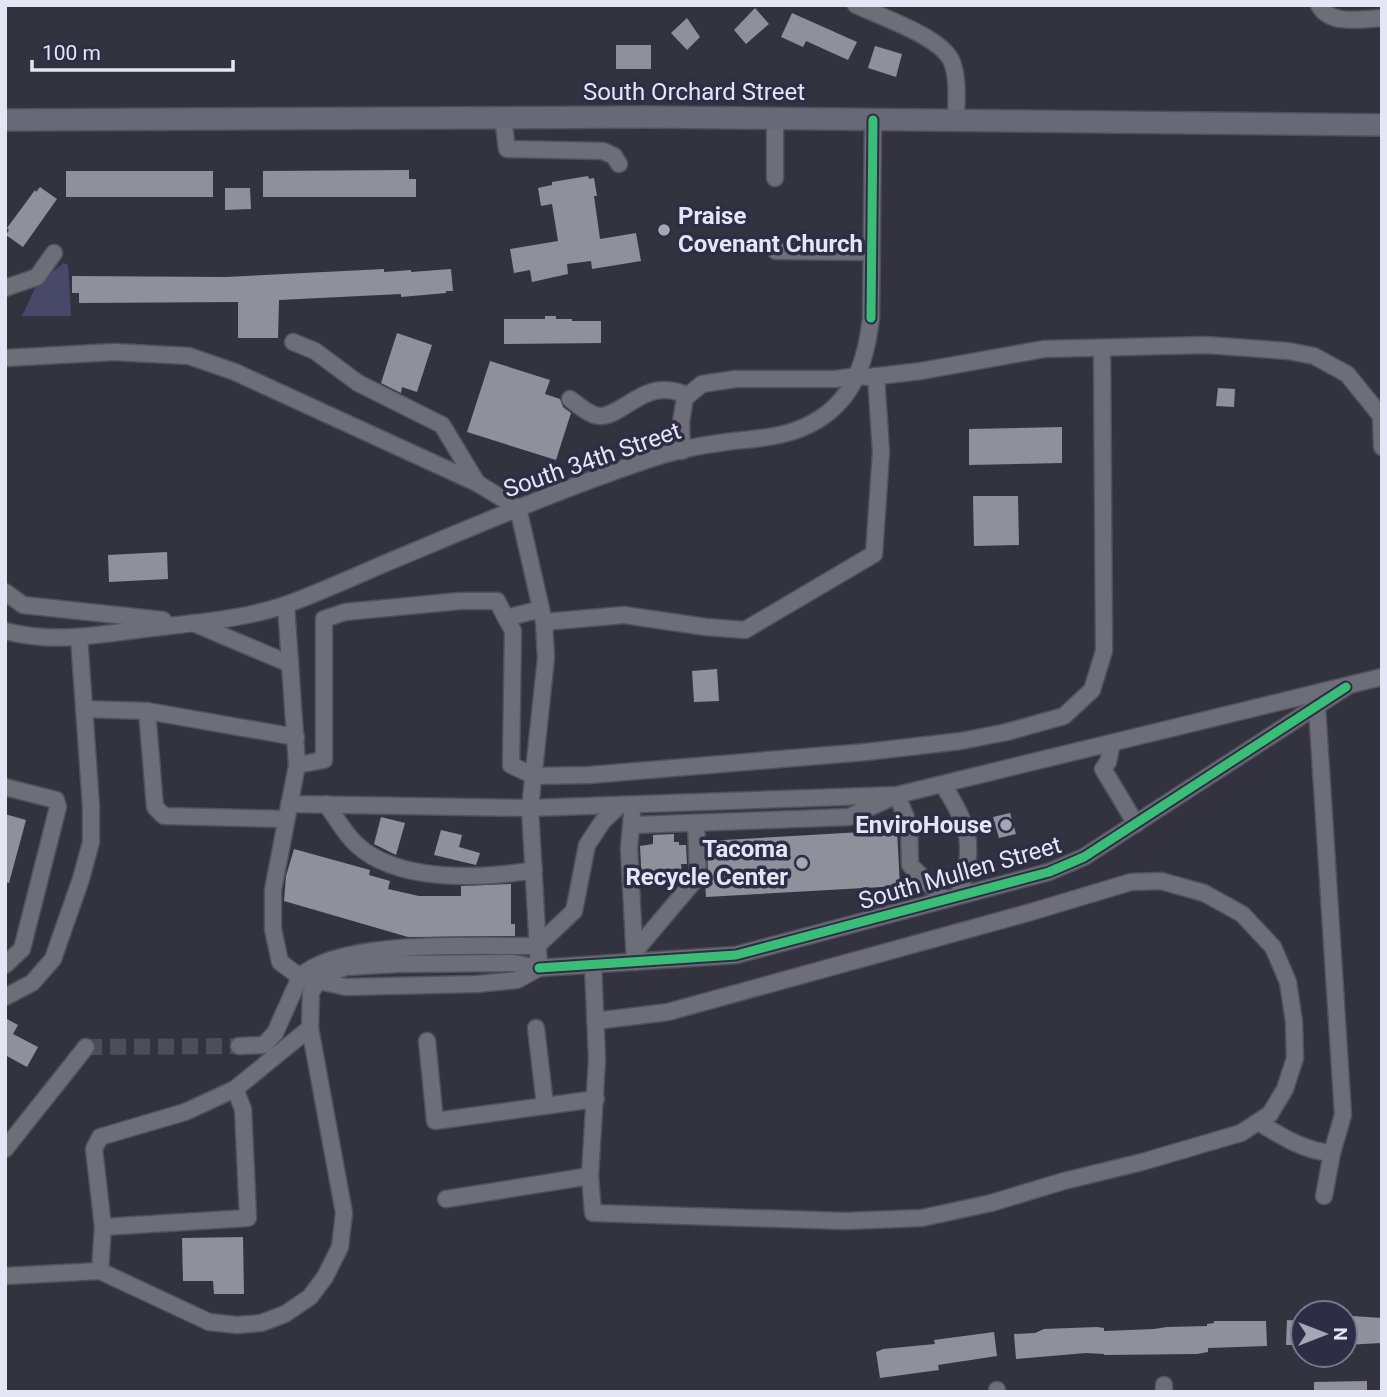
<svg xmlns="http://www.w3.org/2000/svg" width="1387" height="1397" viewBox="0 0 1387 1397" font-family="Roboto,sans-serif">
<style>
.green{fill:#484968}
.building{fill:#8f909c}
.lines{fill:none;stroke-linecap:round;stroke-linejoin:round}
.minor-tunnel{stroke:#4e4e5b;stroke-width:16;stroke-dasharray:16 8;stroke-linecap:butt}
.minor-casing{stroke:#51515c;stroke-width:19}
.major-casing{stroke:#51515c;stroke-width:24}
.minor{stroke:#6d6e78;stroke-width:16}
.major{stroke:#686976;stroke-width:21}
.cycleway-casing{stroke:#2d2e46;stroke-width:13}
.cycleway{stroke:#3abd76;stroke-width:9}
.poi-dot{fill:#a6a7b6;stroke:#2d2e46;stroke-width:2.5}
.labels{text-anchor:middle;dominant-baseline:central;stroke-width:7;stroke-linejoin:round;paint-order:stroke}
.street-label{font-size:24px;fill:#e4e6f5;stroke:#2d2e46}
.poi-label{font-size:24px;font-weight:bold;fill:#e4e6f5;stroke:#2d2e46;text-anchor:end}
</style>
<rect width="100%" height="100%" fill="#333340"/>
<polygon class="green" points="64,263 68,265 71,316 22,316 37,284"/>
<g class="building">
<polygon points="755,8 769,24 746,44 734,30"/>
<polygon points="792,13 857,42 848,60 806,41 803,47 781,37"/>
<polygon points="687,18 700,37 687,50 671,33"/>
<rect x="616" y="45" width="35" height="24"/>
<polygon points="875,46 902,54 896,77 868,68"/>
<polygon points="409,170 409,179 416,179 416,197 263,197 263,171"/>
<rect x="66" y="171" width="147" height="26"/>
<polygon points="588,176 589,179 594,178 597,196 594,196 600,239 636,233 641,261 592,269 591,261 567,264 568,274 532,282 530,270 514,273 510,249 558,241 552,204 541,206 538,188 552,185 552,182"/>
<polygon points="40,187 57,199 23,247 6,235 9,230 7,228 35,190 36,192"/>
<polygon points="225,188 250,188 251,209 225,210"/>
<polygon points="384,269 384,272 411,270 411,272 451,269 453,291 446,291 446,293 401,297 401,294 279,300 278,338 238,338 238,302 79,303 79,293 72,293 72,276 225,277"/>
<polygon points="545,316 556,316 556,319 572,319 572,321 601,321 601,343 504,344 504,319 545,319"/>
<polygon points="397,333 432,345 417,392 402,387 401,393 381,383"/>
<polygon points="490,361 550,380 545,394 560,399 563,407 571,413 556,460 467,432"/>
<polygon points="1218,388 1235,389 1234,407 1216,406"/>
<polygon points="1062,427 1062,463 969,465 969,429"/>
<polygon points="973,496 1018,496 1019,545 974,546"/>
<polygon points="167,552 168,579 109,582 108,555"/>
<polygon points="717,669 719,701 694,702 692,671"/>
<polygon points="1010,813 1016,834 999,838 993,817"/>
<polygon points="5,814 26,820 9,883 5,882"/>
<polygon points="381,817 405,823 396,855 374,844"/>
<polygon points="441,830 462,835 459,847 480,853 476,865 434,855"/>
<polygon points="897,830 900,886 706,897 705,883 708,875 707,841"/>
<polygon points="674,834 674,842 679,842 679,845 686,845 687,864 681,864 682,880 679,882 642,884 640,846 653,844 653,835"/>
<polygon points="294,849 370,870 369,875 390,881 388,889 419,896 461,896 461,886 511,884 511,924 515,924 515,936 408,937 284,901 286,876"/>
<polygon points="5,1018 18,1025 13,1034 38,1047 27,1067 5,1055"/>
<polygon points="243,1237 244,1294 214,1294 213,1281 183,1281 182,1238"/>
<polygon points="1352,1316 1382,1318 1382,1343 1345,1345 1345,1321 1347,1318 1352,1318"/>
<polygon points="1287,1320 1303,1321 1303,1345 1286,1345"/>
<polygon points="1214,1321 1266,1321 1267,1346 1208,1348 1208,1352 1197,1354 1104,1355 1104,1354 1086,1353 1016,1359 1014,1334 1035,1333 1044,1329 1097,1327 1104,1328 1104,1331 1154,1329 1167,1327 1207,1326 1207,1324 1214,1323"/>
<polygon points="994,1332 997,1356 938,1365 939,1370 880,1378 876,1352 883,1349 935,1344 934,1340"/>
<polygon points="1367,1381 1367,1392 1314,1392 1314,1382"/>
</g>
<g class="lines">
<polyline class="minor-tunnel" points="86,1047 239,1046"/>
<defs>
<g id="minor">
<path d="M856 5C881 17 939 36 951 60 959 77 956 102 956 121"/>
<path d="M1319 5C1330 26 1362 19 1382 18"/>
<polyline points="503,118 507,149 603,151 614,156 619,164"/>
<polyline points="775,119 775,178"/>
<polyline points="776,251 871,252"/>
<polyline points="5,288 37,277 54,253"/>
<polyline points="293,342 315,351 358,383 442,425 477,483"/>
<polyline points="5,358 114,352 189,356 235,372 477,483 518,508 544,622 546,658 530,808 539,968"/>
<path d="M570 399C578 405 589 415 599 416 617 418 640 388 666 390 674 390 681 393 688 395"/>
<polyline points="682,451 681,422 685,398 702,384 735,379 835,379 858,376 870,377 921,371 1044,349 1206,345 1288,351 1314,356 1347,374 1381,416 1382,447"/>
<polyline points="5,592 23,605 163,620"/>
<polyline points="286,605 297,765 273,890 273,929 280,962 300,977 346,987 477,984 517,980 539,968"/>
<polyline points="506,618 541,609"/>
<polyline points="544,622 624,615 706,627 745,630 874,554 881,452 876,376"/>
<polyline points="193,623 290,664"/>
<path d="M5 631C52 643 89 636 136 630 186 623 240 621 288 604 321 592 353 577 386 563 472 527 558 490 647 460 670 452 695 446 719 443 753 438 786 439 816 421 855 398 866 360 871 318L873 120"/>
<polyline points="1317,707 1343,1115 1332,1153 1324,1196"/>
<polyline points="84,709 147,711 296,737"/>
<polyline points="147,711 155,807 164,816 286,819"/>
<polyline points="1112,743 1108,762 1103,769 1136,824"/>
<polyline points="297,765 324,760 324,619 345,612 460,601 497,601 513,631 511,765 534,776 589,775 866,752 961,741 1007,732 1064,716 1092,690 1104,651 1102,348"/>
<path d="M943 785C970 826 976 849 958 895"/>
<polyline points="5,787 56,800 58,807 22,949 5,965"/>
<polyline points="289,804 530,808 897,795 1382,677"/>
<path d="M326 804C336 817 344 833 356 844 397 883 481 879 534 870"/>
<polyline points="632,814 629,849 635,962"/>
<polyline points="633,825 849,817 897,795 909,825 910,865 944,899"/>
<polyline points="537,946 574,911 587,845 603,821 620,805"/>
<polyline points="635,951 695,880 698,875 696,823"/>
<polyline points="5,997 32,983 53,959 81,879 91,842 91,806 79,637"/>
<polyline points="536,1028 545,1105"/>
<polyline points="427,1041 435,1121 596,1099"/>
<path d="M239 1046 264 1045 275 1033 300 977C339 938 482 947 537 946"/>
<path d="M1258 1122C1281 1136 1304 1151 1332 1153"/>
<polyline points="5,1149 86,1047"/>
<polyline points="590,1176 593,1213 845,1221 922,1218 991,1203 1064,1181 1142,1162 1241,1133 1270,1114 1285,1089 1295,1058 1294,1022 1288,982 1273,947 1242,914 1204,893 1161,881 1131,882 1031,912 668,1012 595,1021"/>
<polyline points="446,1199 590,1176 597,1059 593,965"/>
<polyline points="103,1227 248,1218 243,1109 235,1089"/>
<polyline points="100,1271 103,1227 94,1149 100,1137 185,1112 235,1089 310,1028"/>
<polyline points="5,1276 100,1271 209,1322 237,1325 261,1323 285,1314 310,1297 325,1277 340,1247 344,1213 310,1028 311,992 318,982 327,974 346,967 398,964 513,963 539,968 736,955 1049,872 1084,857 1346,687"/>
<polyline points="997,1390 997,1392"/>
<polyline points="1164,1392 1164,1385"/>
</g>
<polyline id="major" points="5,120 647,117 1382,125"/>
</defs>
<use href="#minor" class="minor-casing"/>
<use href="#major" class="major-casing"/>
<use href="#minor" class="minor"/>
<use href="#major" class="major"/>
<defs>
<g id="cycleway">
<polyline points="871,318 873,120"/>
<polyline points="539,968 736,955 1049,872 1084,857 1346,687"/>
</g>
</defs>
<use href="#cycleway" class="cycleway-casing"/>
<use href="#cycleway" class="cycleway"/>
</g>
<g class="poi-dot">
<circle cx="664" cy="230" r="7"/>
<circle cx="1006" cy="825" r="7"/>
<circle cx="802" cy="863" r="7"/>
</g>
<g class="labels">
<g class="street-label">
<text x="694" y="92">South Orchard Street</text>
<text transform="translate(592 460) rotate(-19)">South 34th Street</text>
<text transform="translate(960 873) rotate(-16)">South Mullen Street</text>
</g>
<g class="poi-label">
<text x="678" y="216" text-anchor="start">Praise<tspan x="678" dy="28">Covenant Church</tspan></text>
<text x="992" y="825">EnviroHouse</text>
<text x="788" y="849">Tacoma<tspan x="788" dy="28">Recycle Center</tspan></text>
</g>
</g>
<rect width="1387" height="1397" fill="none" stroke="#e4e6f5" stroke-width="14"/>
<g transform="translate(1324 1334) rotate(90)"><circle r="33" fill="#2d2e46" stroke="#76788c" stroke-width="2"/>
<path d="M0-5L12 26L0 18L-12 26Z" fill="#a6a7b6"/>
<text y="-10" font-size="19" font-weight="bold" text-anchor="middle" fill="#e4e6f5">N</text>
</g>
<path d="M32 60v10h201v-10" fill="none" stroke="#e4e6f5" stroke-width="3.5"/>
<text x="42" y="60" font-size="21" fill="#e4e6f5" stroke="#2d2e46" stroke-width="5" paint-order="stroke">100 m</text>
</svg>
